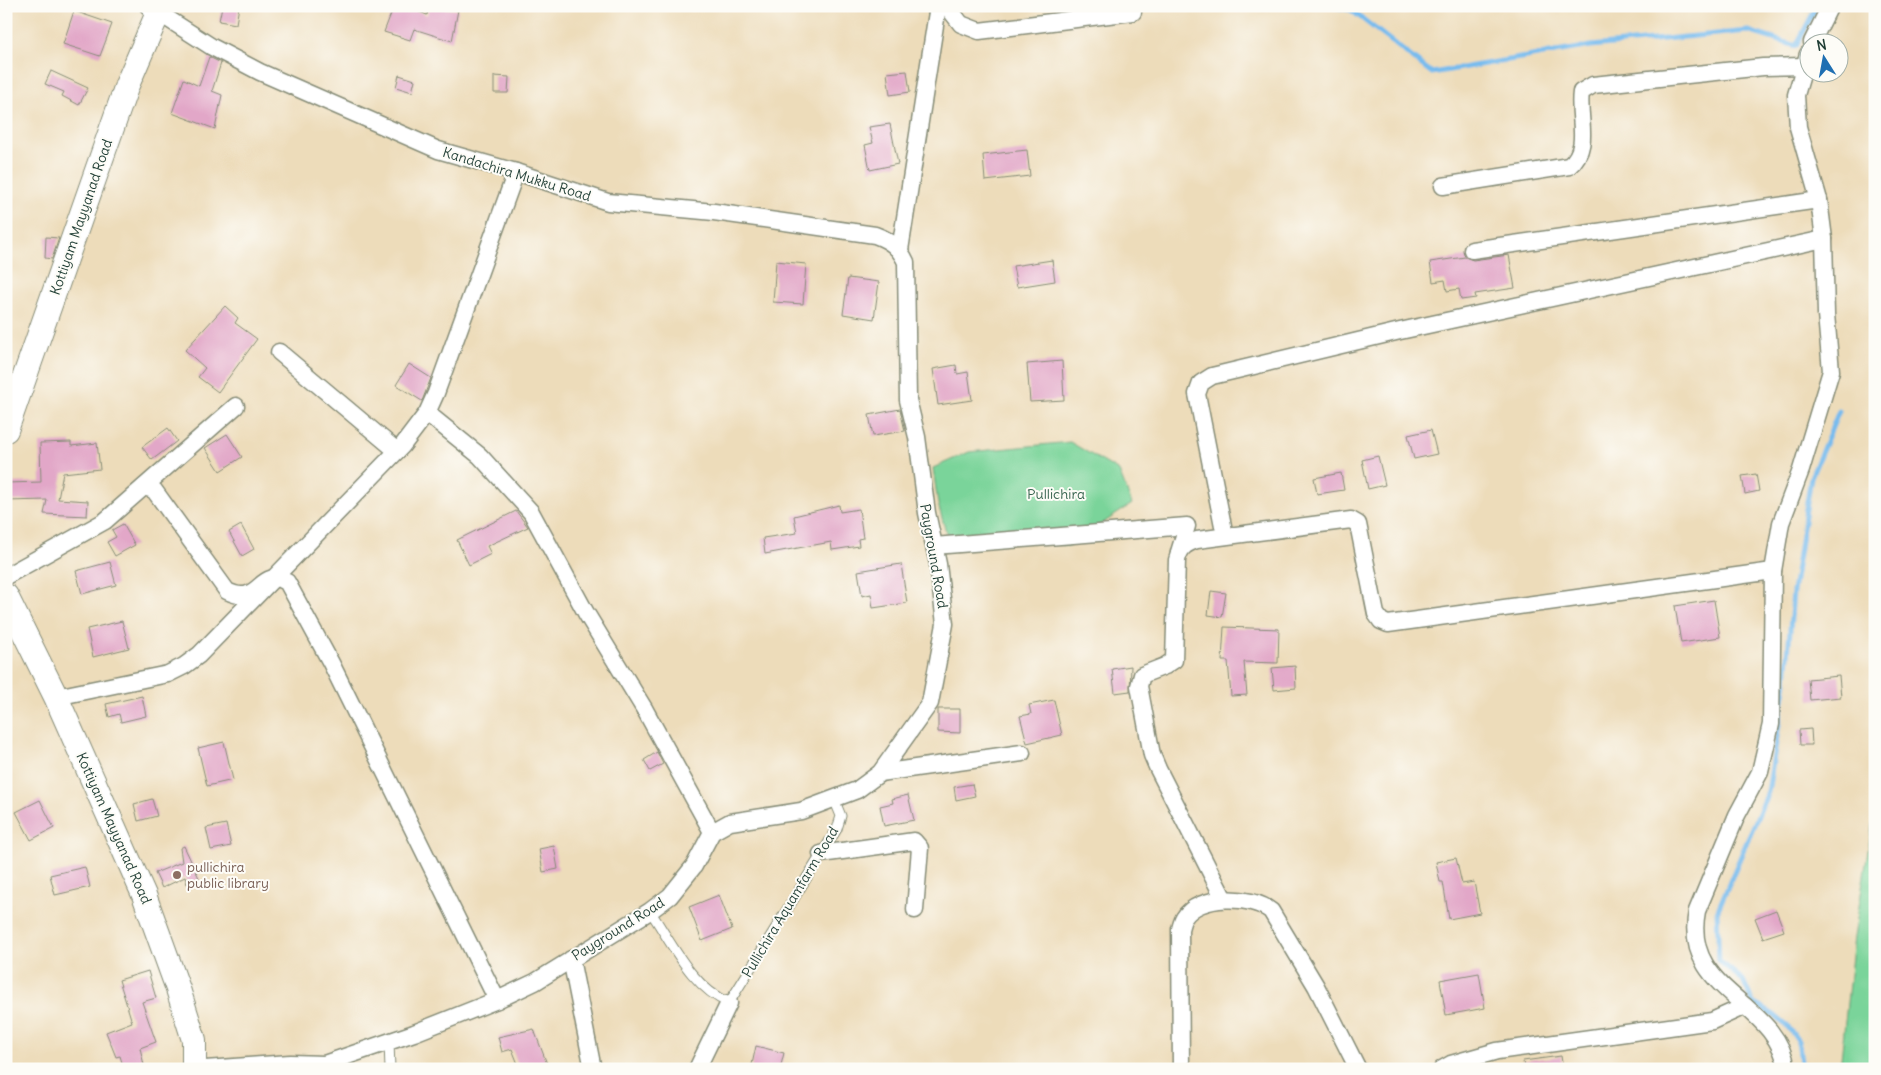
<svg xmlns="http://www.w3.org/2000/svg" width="1881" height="1075" viewBox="0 0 1881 1075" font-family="Delius,sans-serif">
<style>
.green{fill:#7ad49a;stroke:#4c8867}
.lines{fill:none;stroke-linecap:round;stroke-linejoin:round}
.stream{stroke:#78bcee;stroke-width:5}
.building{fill:#e2a7c8}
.lane-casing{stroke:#868c77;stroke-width:11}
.street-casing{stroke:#868c77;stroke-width:19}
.secondary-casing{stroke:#868c77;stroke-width:26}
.lane{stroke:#fff;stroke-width:9}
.street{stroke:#fff;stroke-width:16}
.secondary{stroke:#fff;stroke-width:24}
.education-dot{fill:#8d6e63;stroke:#fdfcf7;stroke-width:2}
.labels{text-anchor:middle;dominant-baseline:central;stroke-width:4;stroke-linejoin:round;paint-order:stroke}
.street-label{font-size:14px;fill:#1f3d34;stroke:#fdfcf7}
.park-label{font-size:14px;fill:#36634e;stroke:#fdfcf7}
.education-label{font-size:14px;fill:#785e54;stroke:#fdfcf7;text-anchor:start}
</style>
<rect width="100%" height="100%" fill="#fdfcf7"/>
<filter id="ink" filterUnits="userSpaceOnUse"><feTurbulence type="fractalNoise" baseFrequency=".02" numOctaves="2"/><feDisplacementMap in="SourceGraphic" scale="10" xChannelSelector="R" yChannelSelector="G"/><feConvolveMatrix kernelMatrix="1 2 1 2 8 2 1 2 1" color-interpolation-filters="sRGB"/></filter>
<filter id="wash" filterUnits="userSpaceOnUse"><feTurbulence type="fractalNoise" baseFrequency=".0096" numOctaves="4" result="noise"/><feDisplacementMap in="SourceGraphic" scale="20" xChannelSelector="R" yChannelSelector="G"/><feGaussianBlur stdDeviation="1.12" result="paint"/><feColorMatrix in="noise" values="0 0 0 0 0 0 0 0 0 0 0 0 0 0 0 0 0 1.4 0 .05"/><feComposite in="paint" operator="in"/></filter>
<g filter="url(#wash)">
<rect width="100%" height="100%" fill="#eddcba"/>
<g class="green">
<polygon points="1070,442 1119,471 1132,504 1068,546 1037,540 948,539 938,504 933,468 969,452"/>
<polygon points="1875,808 1875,1069 1840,1069 1854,937"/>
</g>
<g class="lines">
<g class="stream">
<polyline points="1332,6 1351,10 1432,73 1591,46 1748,31 1796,46 1817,6"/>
<polyline points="1802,1069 1798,1041 1788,1027 1774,1015 1753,1003 1743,980 1719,961 1717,912 1768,792 1786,681 1793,592 1811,477 1839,411"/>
</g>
</g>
<g id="blocks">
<g class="building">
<polygon points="222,6 239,6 236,24 219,21"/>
<polygon points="394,6 405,6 427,15 429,6 458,10 452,41 414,29 410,40 384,32"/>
<polygon points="74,11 112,24 100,56 63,44"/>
<polygon points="209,57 221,63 212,91 222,95 215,129 172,113 184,79 199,86"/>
<polygon points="51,71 88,88 79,105 62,96 64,92 45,84"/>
<polygon points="907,71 910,92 890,95 887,73"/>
<polygon points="399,75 415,80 412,92 396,87"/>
<polygon points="494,76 509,77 508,93 494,93"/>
<polygon points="890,124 898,164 870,170 865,145 873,143 869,127"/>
<polygon points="1027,150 1030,176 985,181 983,155"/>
<polygon points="46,237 59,238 52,259 45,258"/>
<polygon points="1509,255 1515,288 1475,294 1476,298 1461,300 1459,289 1447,291 1445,280 1433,282 1430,262 1465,257 1473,260"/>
<polygon points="1052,260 1055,281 1017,287 1013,266"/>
<polygon points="776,261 806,264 803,304 773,302"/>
<polygon points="848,278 879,282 874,319 843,314"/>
<polygon points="225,306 238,318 235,323 257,339 218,392 198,377 205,368 185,350"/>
<polygon points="1062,361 1064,400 1030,402 1027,364"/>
<polygon points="409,364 431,378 422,401 396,385"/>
<polygon points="956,365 957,374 968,372 972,400 938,405 933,369"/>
<polygon points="900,409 905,431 873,436 869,415"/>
<polygon points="168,428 177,441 152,460 142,447"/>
<polygon points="1431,430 1437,454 1414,459 1408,435"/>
<polygon points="227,434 242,457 220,471 205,448"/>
<polygon points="71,442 71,446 97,443 100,469 63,473 58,499 88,501 87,516 44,514 47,500 6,501 6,483 41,482 40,443"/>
<polygon points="1378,456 1385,485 1368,489 1362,460"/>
<polygon points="1341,473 1344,490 1317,494 1314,478"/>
<polygon points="1756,474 1759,491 1745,494 1742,476"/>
<polygon points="839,505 840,512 859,509 863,538 858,539 859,546 832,550 831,542 765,554 763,538 797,533 794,516"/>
<polygon points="516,511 528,527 487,546 491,554 469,565 457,540"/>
<polygon points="123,524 135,545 115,556 107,542 116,537 112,530"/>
<polygon points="241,525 254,549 242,556 229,532"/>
<polygon points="110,562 116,585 82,594 76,571"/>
<polygon points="901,564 907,603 873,608 871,594 862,596 858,571"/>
<polygon points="1211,591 1226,593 1222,617 1208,615"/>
<polygon points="1714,600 1720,637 1681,643 1675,606"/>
<polygon points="122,621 129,648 93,657 87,629"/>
<polygon points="1224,627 1279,629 1278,663 1244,662 1247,695 1231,696 1228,661 1222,661"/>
<polygon points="1131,666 1130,691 1115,693 1112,669"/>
<polygon points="1295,666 1296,688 1274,690 1272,668"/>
<polygon points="1839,676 1841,697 1810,700 1808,679"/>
<polygon points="142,696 146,716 121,722 119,714 109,717 106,704"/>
<polygon points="1054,700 1062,735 1027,743 1020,716 1031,714 1029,705"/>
<polygon points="938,709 960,709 960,733 938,732"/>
<polygon points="1811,729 1812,745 1800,745 1799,730"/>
<polygon points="224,742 233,780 207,786 198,748"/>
<polygon points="657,752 663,764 650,771 644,760"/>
<polygon points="972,784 975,796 956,800 954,787"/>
<polygon points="908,795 914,820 884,826 880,806 893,803 892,799"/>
<polygon points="152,799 157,816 138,821 134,804"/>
<polygon points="40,800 54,828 31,840 16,812"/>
<polygon points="226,824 231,846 211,850 206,828"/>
<polygon points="184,846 200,880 187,884 185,877 162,888 155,873 182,862 180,848"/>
<polygon points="554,846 558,869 543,872 539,849"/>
<polygon points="1456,858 1462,884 1474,882 1480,913 1449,919 1443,882 1440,882 1436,862"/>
<polygon points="85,867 90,887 55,895 50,875"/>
<polygon points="719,895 732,929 702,941 689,907"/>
<polygon points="1776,910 1784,931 1763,938 1755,918"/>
<polygon points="148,971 156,998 142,1002 156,1042 140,1048 145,1069 124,1069 120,1056 116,1057 106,1032 132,1022 119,980"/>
<polygon points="1479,973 1485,1008 1446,1015 1440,980"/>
<polygon points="534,1029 536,1035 549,1069 520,1069 512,1049 502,1052 498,1037"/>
<polygon points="756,1046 784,1053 780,1069 751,1069"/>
<polygon points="1561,1056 1563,1069 1524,1069 1523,1061"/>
</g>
</g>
</g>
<g filter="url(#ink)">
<use href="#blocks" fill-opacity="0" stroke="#868c77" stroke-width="1"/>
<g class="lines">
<defs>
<g id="lane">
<path d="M650 911C672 943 692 988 729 1003L837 829 841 816 834 799"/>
<polyline points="389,1042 390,1069"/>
</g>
<g id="street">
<path d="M148 6 212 47 260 72 438 150 516 172 608 202 714 212 875 235C891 241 899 247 906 262L908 400 917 437 927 513 938 564 945 624 930 703 880 773 857 790 801 811 730 822 712 832 694 866 670 896 650 911 535 982 497 1000 414 1033 324 1064 290 1063 205 1069"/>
<polyline points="947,6 961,24 979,31 1133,12"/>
<polyline points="1812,42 1830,6"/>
<path d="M1443 186 1569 166C1592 147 1577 117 1581 92L1593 85 1763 67 1805 66"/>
<polyline points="900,250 938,6"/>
<polyline points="1472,250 1819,200"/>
<polyline points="279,352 397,451"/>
<polyline points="427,413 480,456 531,512 586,613 645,710 712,832"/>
<path d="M144 487 154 490 227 591C261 608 258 566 287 582L331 663 497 1000"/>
<polyline points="1225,536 1197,394 1201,383 1212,376 1400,331 1824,239"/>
<polyline points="934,546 1187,526 1179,552"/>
<polyline points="6,576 105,521 236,406"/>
<polyline points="56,697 168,674 184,666 199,655 402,446 427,413 436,393 516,172"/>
<polyline points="880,773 1022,753"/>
<polyline points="821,854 914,841 920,848 915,910"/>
<path d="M1224 899 1158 769 1152 755 1139 686 1142 675 1165 666 1174 660 1177 560C1180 548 1185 544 1197 540L1351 520 1358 524 1376 614 1381 621 1388 624 1773 571"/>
<polyline points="571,959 593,1069"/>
<polyline points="697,1069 729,1003"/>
<path d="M1181 1069 1180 929C1181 926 1182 921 1184 918 1198 894 1252 895 1271 911L1316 986 1358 1069"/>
<polyline points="1442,1069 1451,1064 1497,1051 1712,1021 1745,1006"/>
<path d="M1787 1069C1777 1000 1681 993 1697 911L1737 815 1760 772 1771 724 1773 571 1781 523 1801 470 1831 371 1826 314 1824 239 1819 200 1798 127 1796 95 1808 54"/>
</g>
<g id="secondary">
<polyline points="6,430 127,85 161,6"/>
<polyline points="6,596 56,697 144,895 178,989 194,1040 194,1069"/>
</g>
</defs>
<use href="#lane" class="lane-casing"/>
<use href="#street" class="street-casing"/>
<use href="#secondary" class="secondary-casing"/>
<use href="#lane" class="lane"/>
<use href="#street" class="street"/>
<use href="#secondary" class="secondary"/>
</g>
</g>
<circle class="education-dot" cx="177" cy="875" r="5"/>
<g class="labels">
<g class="street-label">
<text transform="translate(517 174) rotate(17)">Kandachira Mukku Road</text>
<text transform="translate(81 217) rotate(-71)">Kottiyam Mayyanad Road</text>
<text transform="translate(934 556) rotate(80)">Payground Road</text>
<text transform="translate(114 828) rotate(66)">Kottiyam Mayyanad Road</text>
<text transform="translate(790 902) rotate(-59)">Pullichira Aquamfarm Road</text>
<text transform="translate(618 929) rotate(-32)">Payground Road</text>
</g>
<g class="park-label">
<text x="1056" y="494">Pullichira</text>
</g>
<g class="education-label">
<text x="187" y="867">pullichira<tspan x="187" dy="16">public library</tspan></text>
</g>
</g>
<rect width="1881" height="1075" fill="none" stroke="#fdfcf7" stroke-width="25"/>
<g transform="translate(1824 58) rotate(349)"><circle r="24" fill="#fdfcf7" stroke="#a4b0a9"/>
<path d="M0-4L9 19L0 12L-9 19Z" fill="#1f6fb2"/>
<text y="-8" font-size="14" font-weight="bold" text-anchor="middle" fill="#1f3d34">N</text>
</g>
</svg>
